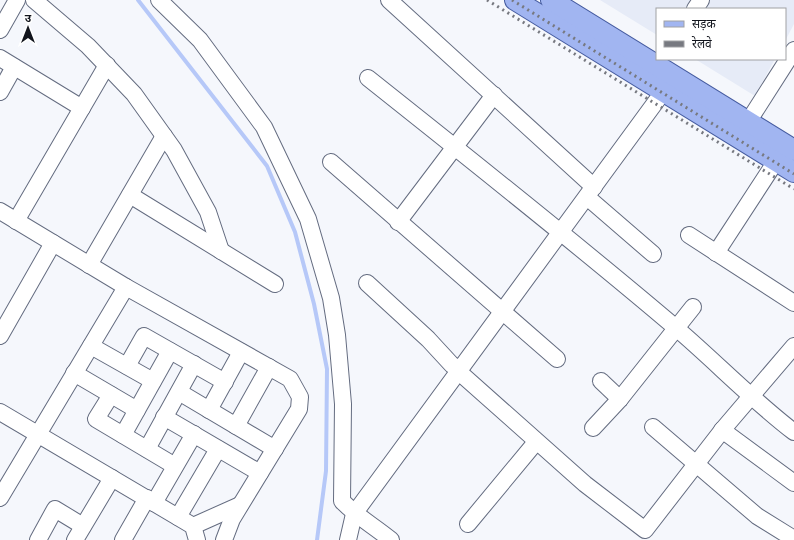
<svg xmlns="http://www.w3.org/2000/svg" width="794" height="540" viewBox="0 0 794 540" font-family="'Noto Sans','Noto Sans Devanagari',sans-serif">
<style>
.built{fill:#e6ebf7}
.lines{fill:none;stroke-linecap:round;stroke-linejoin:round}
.stream{stroke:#b6c8f8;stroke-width:4}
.minor-casing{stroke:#646c80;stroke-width:18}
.major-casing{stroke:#465ca0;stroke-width:22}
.minor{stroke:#fff;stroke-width:16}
.major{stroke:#a1b5f1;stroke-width:20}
.rail{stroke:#777980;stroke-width:3;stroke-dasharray:2 4;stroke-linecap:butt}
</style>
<rect width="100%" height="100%" fill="#f5f7fc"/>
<g class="built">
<polygon points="600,0 794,0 794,24 785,41 785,9 657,9 657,35"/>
<polygon points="695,59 775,59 755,96"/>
</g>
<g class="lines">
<polyline class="stream" points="138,0 267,166 295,232 314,304 327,369 326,471 317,540"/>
<defs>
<g id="minor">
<polyline points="34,0 88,46 134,94 174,150 208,212 221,251"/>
<path d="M159 0 200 40 264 127 308 219 331 298 337 335 343 404 342 501C356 516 374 526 391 540"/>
<polyline points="389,0 594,187"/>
<polyline points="695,9 701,0"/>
<polyline points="0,30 17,0"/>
<polyline points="0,58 82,108"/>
<path d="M368 78C471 160 575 242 676 328 716 362 752 400 794 432"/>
<polyline points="0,92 14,67"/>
<polyline points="748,122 794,50"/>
<polyline points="331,162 557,359"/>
<polyline points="130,195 275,284"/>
<polyline points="587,197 653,254"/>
<polyline points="0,211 126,287 290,379 300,397 299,409 232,519 224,540"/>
<polyline points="16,221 107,65"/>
<polyline points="398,222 494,95"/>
<polyline points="689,235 794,303"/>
<polyline points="716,253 776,161"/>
<polyline points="89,265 164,136"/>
<polyline points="367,283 428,339 452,365 461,369"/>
<polyline points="0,336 53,243"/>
<polyline points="91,346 153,381"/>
<polyline points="127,366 144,336 225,382"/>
<polyline points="459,372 585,484 645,530 724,428 794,346"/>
<polyline points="74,373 137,410"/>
<polyline points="601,381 620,399"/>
<polyline points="179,392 275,449"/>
<polyline points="111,395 96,419 175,466"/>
<polyline points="209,410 241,352"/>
<polyline points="0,412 193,526 197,540"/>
<polyline points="164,417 260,473"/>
<polyline points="236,426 269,367"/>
<polyline points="653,427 757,516 794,539"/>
<polyline points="593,428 620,399 693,307"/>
<polyline points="722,430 794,483"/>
<polyline points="123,435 170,351"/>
<polyline points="147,449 194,364"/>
<polyline points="0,498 126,287"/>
<polyline points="154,503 194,434"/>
<polyline points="178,517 218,449"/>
<polyline points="468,524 536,442"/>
<polyline points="193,526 240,505"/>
<polyline points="38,540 55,509 83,526"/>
<polyline points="75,540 112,478"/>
<polyline points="123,540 147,498"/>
<polyline points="348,540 354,514 663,92"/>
</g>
<g id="major">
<polyline points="515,0 794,172"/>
<polyline points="551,0 794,150"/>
</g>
</defs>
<use href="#minor" class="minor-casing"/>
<use href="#major" class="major-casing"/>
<use href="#minor" class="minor"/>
<use href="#major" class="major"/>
<g class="rail">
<polyline points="487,0 794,189"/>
<polyline points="512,0 794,174"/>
</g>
</g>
<rect x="656" y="8" width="130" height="52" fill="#ffffff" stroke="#a0a1a4"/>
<rect x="664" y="21" width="20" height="6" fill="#a1b5f1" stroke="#a0a1a4"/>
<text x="692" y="28" font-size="12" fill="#11141c">सड़क</text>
<rect x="664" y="41" width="20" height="6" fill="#777980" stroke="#a0a1a4"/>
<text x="692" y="48" font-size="12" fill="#11141c">रेलवे</text>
<g transform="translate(28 28)" stroke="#ffffff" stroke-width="3" paint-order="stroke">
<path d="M0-3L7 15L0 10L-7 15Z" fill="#11141c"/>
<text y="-6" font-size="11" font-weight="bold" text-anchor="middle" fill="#11141c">उ</text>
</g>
</svg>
